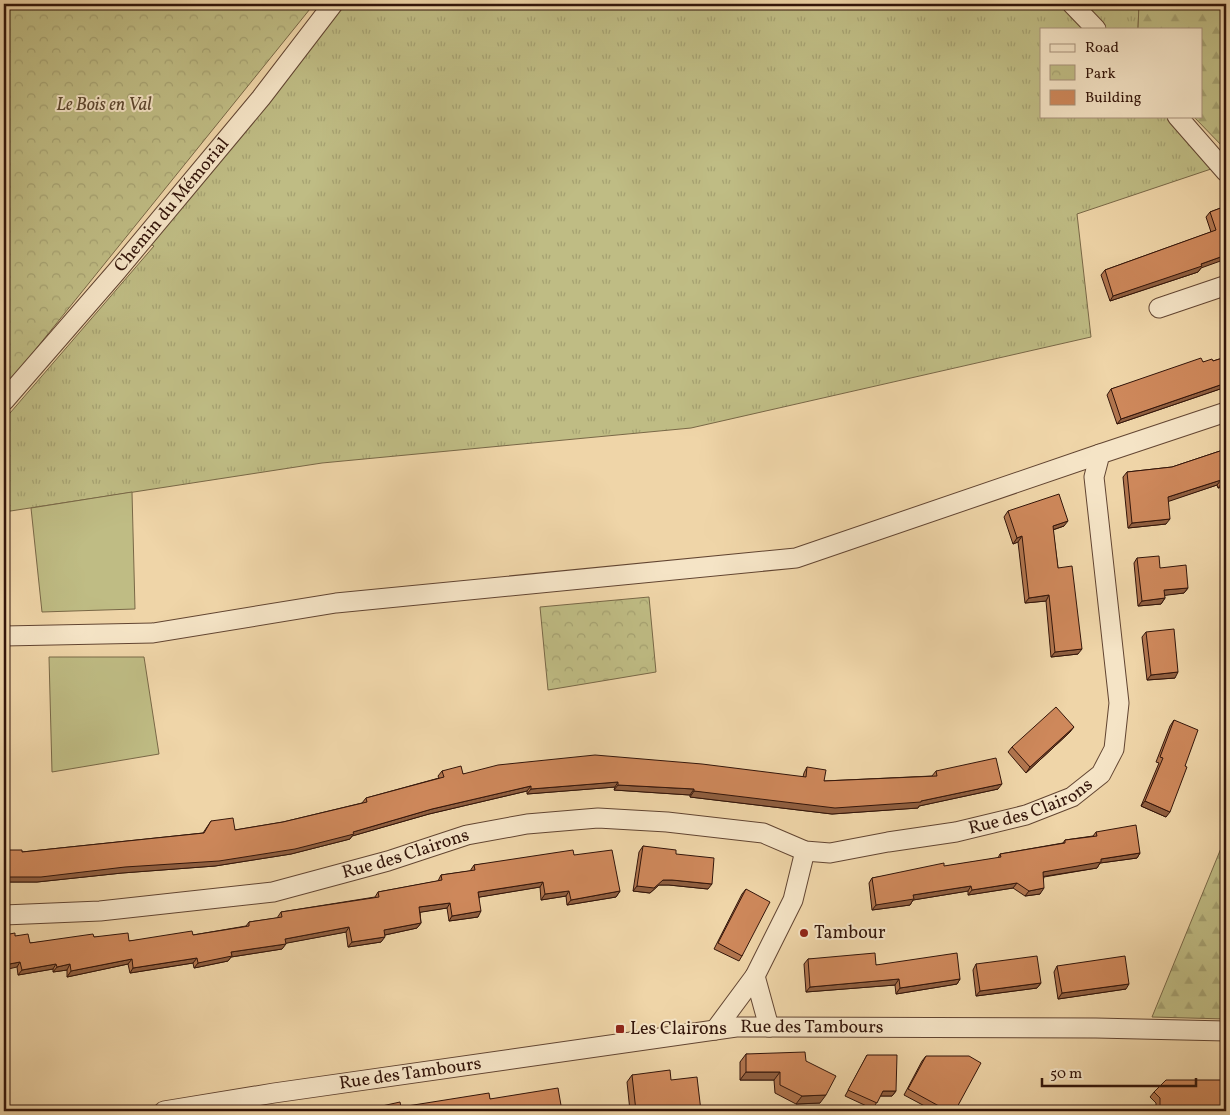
<svg xmlns="http://www.w3.org/2000/svg" width="1230" height="1115" viewBox="0 0 1230 1115" font-family="Vollkorn,serif">
<style>
.grass{fill:url(#grass-tufts);stroke:#796847}
.forest{fill:url(#forest-firs);stroke:#796847}
.park{fill:url(#park-crowns);stroke:#796847}
.garden{fill:#bfbc84;stroke:#796847}
.lines{fill:none;stroke-linecap:round;stroke-linejoin:round}
.minor-casing{stroke:#624532;stroke-width:21}
.minor{stroke:#f5e4c6;stroke-width:19}
.wall{fill:#b1754e;stroke:#33150a}
.shaded-wall{fill:#905f40;stroke:#33150a}
.building{fill:#ce885b;stroke:#33150a}
.poi-dot{fill:#8f2418;stroke:#f5e4c6;stroke-width:2}
.labels{text-anchor:middle;dominant-baseline:central;stroke-width:4;stroke-linejoin:round;paint-order:stroke}
.park-label{font-size:18px;font-style:italic;fill:#5d472f;stroke:#f5e4c6}
.street-label{font-size:18px;fill:#33150a;stroke:#f5e4c6}
.poi-label{font-size:18px;fill:#33150a;stroke:#f5e4c6;text-anchor:start}
</style>
<defs>
<pattern id="grass-tufts" width="24" height="20" patternUnits="userSpaceOnUse" patternTransform="scale(1.25)"><rect width="24" height="20" fill="#bfbc84"/><path d="M3 7l-1-3M5 7V3M7 7l1-3M15 17l-1-3M17 17v-4M19 17l1-3" fill="none" stroke="#a5a171"/></pattern>
<pattern id="forest-firs" width="22" height="20" patternUnits="userSpaceOnUse" patternTransform="scale(1.25)"><rect width="22" height="20" fill="#bfbc84"/><path d="M5 1l3.5 6h-7zM16 11l3.5 6h-7z" fill="#a5a171"/></pattern>
<pattern id="park-crowns" width="20" height="18" patternUnits="userSpaceOnUse" patternTransform="scale(1.25)"><rect width="20" height="18" fill="#bfbc84"/><path d="M2 6a3 3 0 1 1 6 0M12 15a3 3 0 1 1 6 0" fill="none" stroke="#a5a171"/></pattern>
</defs>
<rect width="100%" height="100%" fill="#efd5a8"/>
<filter id="stains"><feTurbulence type="fractalNoise" baseFrequency=".004" numOctaves="4"/><feColorMatrix values="0 0 0 0 .2 0 0 0 0 .09 0 0 0 0 .02 0 0 0 .5 -.17"/></filter>
<radialGradient id="worn" r=".72"><stop offset=".6" stop-color="#630" stop-opacity="0"/><stop offset="1" stop-color="#630" stop-opacity=".3"/></radialGradient>
<g class="grass">
<polygon points="333,4 1072,4 1096,29 1041,29 1041,116 1177,116 1220,166 1077,214 1091,337 691,428 322,463 4,512 4,420 154,246 142,240"/>
<polygon points="1082,4 1139,4 1138,29 1107,29"/>
</g>
<g class="forest">
<polygon points="1139,4 1226,4 1226,150 1193,116 1201,116 1201,29 1138,29"/>
<polygon points="1226,836 1226,1019 1152,1017"/>
</g>
<g class="park">
<polygon points="4,4 314,4 6,386 4,384"/>
<polygon points="649,597 656,672 548,690 540,607"/>
</g>
<g class="garden">
<polygon points="132,492 135,609 42,612 31,508"/>
<polygon points="49,657 144,657 159,754 52,772"/>
</g>
<g class="lines">
<defs>
<g id="minor">
<polyline points="1072,4 1096,29"/>
<polyline points="1177,116 1226,172"/>
<polyline points="1159,308 1224,286 1226,288"/>
<path id="s1" d="M4 401 116 272 261 98 333 4"/>
<polyline points="4,636 153,633 336,603 796,558 1100,454"/>
<path id="s2" d="M4 915 100 911 273 892 388 861 467 835 527 824 598 818 667 822 763 833 805 851 830 853 888 842 956 832 1026 815 1072 797 1101 774 1114 749 1119 703 1094 477 1100 454 1226 412"/>
<polyline points="755,976 769,1027"/>
<polyline points="715,1030 755,976 793,900 805,851"/>
<path id="s3" d="M164 1111 274 1093 736 1027 1096 1028 1226 1031"/>
</g>
</defs>
<use href="#minor" class="minor-casing"/>
<use href="#minor" class="minor"/>
</g>
<g class="wall">
<polygon points="1226,206 1201,268 1198,272 1110,301 1101,275 1105,270 1211,232 1206,217 1210,212"/>
<polygon points="1226,357 1226,387 1117,424 1107,395 1111,389 1203,362 1213,361"/>
<polygon points="1226,449 1226,486 1218,488 1217,485 1168,501 1166,524 1128,528 1123,477 1127,472 1172,467"/>
<polygon points="1008,511 1064,526 1053,530 1058,568 1078,654 1051,657 1046,601 1025,603 1018,542 1013,544 1004,517"/>
<polygon points="1137,558 1160,568 1188,588 1184,593 1164,595 1165,598 1161,604 1138,606 1134,563"/>
<polygon points="1146,632 1175,678 1147,680 1142,637"/>
<polygon points="1174,720 1185,766 1166,817 1141,806 1159,763 1156,762 1170,726"/>
<polygon points="1070,732 1026,773 1008,752 1012,747"/>
<polygon points="807,767 824,781 932,776 936,771 998,789 919,806 918,808 832,814 690,797 690,795 614,790 615,787 527,794 527,791 429,814 352,836 350,839 291,854 215,866 122,873 37,882 4,882 4,850 22,852 203,833 211,821 235,830 283,822 362,803 366,798 439,778 438,776 442,771 463,774 803,777 804,773"/>
<polygon points="1096,832 1140,853 1137,858 1100,863 1097,868 1044,877 1040,894 1025,896 1013,888 968,895 968,891 913,900 910,905 872,910 869,883 872,878 998,858 1000,854 1063,843 1065,840 1093,836"/>
<polygon points="643,846 676,854 708,889 669,885 659,885 650,893 633,891 639,852"/>
<polygon points="574,855 620,891 616,897 567,905 566,896 541,900 540,887 479,897 478,917 449,921 447,908 420,912 421,923 417,928 385,935 381,942 348,947 346,932 286,943 282,949 231,957 228,961 194,968 193,963 130,973 128,964 67,977 67,970 53,972 53,969 18,975 17,967 15,936 30,943 94,937 129,941 193,935 246,926 249,922 277,918 281,912 375,897 378,892 438,881 441,875 470,871 474,865"/>
<polygon points="746,889 742,956 739,961 714,949 742,894"/>
<polygon points="808,959 876,965 960,979 957,984 896,994 895,985 806,992 804,964"/>
<polygon points="976,964 1041,983 1037,988 976,996 973,970"/>
<polygon points="1057,966 1126,989 1058,999 1054,972"/>
<polygon points="746,1054 806,1061 820,1103 796,1104 775,1093 774,1080 740,1080 740,1062"/>
<polygon points="867,1055 896,1091 892,1096 880,1096 873,1109 845,1096 864,1061"/>
<polygon points="926,1056 955,1111 934,1111 904,1095 922,1061"/>
<polygon points="632,1075 671,1080 701,1111 630,1111 627,1082"/>
<polygon points="1226,1075 1226,1111 1156,1111 1156,1103 1150,1097 1154,1092 1223,1080"/>
<polygon points="490,1099 562,1111 378,1111 382,1106 401,1107"/>
</g>
<g class="shaded-wall">
<polygon points="1226,255 1226,259 1201,268 1198,272 1110,301 1113,296"/>
<polygon points="1226,383 1226,387 1117,424 1121,419"/>
<polygon points="1221,480 1217,485 1164,503 1168,497"/>
<polygon points="1226,482 1226,486 1218,488 1222,483"/>
<polygon points="1170,519 1166,524 1128,528 1132,523"/>
<polygon points="1068,521 1064,526 1049,531 1053,526"/>
<polygon points="1022,536 1018,542 1013,544 1017,538"/>
<polygon points="1188,588 1184,593 1160,596 1164,590"/>
<polygon points="1049,595 1046,601 1025,603 1029,598"/>
<polygon points="1165,598 1161,604 1138,606 1142,601"/>
<polygon points="1082,649 1078,654 1051,657 1055,652"/>
<polygon points="1178,672 1175,678 1147,680 1151,675"/>
<polygon points="1074,727 1070,732 1026,773 1030,767"/>
<polygon points="618,782 615,787 527,794 531,789"/>
<polygon points="1002,784 998,789 919,806 918,808 832,814 690,797 694,791 921,801"/>
<polygon points="618,785 694,789 690,795 614,790"/>
<polygon points="531,786 527,791 429,814 352,836 350,839 291,854 215,866 122,873 37,882 4,882 4,877 353,832 432,809"/>
<polygon points="1145,801 1170,812 1166,817 1141,806"/>
<polygon points="1140,853 1137,858 1100,863 1097,868 1040,877 1043,872 1101,859"/>
<polygon points="663,880 672,880 712,884 708,889 669,885 659,885 650,893 633,891 637,886"/>
<polygon points="543,882 540,887 474,898 478,892"/>
<polygon points="1017,883 1013,888 968,895 972,890"/>
<polygon points="971,886 968,891 913,900 910,905 872,910 876,905 913,895"/>
<polygon points="1044,888 1040,894 1025,896 1029,891"/>
<polygon points="569,891 566,896 541,900 545,894"/>
<polygon points="620,891 616,897 567,905 571,900"/>
<polygon points="450,903 447,908 416,913 419,907"/>
<polygon points="481,911 478,917 449,921 452,916"/>
<polygon points="421,923 417,928 380,936 384,930"/>
<polygon points="349,927 346,932 282,944 285,939"/>
<polygon points="385,937 381,942 348,947 352,942"/>
<polygon points="286,944 282,949 231,957 228,961 194,968 198,963 231,952"/>
<polygon points="197,958 193,963 130,973 133,968"/>
<polygon points="132,959 128,964 67,977 71,971"/>
<polygon points="20,962 17,967 4,970 4,965"/>
<polygon points="56,964 53,969 18,975 22,970"/>
<polygon points="70,964 67,970 53,972 57,967"/>
<polygon points="899,979 895,985 806,992 810,987"/>
<polygon points="960,979 957,984 896,994 900,988"/>
<polygon points="1041,983 1037,988 976,996 980,991"/>
<polygon points="1129,984 1126,989 1058,999 1062,993"/>
<polygon points="746,1072 780,1072 774,1080 740,1080"/>
<polygon points="883,1091 896,1091 892,1096 879,1096"/>
<polygon points="826,1095 820,1103 796,1104 802,1096"/>
<polygon points="1203,1108 1226,1108 1226,1111 1201,1111"/>
</g>
<g class="building">
<polygon points="1226,206 1226,255 1201,264 1202,266 1113,296 1105,270 1216,230 1210,212"/>
<polygon points="1226,357 1226,383 1121,419 1111,389 1201,358 1203,362 1212,359 1213,361"/>
<polygon points="1226,449 1226,482 1222,483 1221,480 1168,497 1170,519 1132,523 1127,472 1172,467"/>
<polygon points="1059,494 1068,521 1053,526 1058,568 1072,566 1082,649 1055,652 1049,595 1029,598 1022,536 1017,538 1008,511"/>
<polygon points="1159,556 1160,568 1186,565 1188,588 1164,590 1165,598 1142,601 1137,558"/>
<polygon points="1174,629 1178,672 1151,675 1146,632"/>
<polygon points="1056,707 1074,727 1030,767 1012,747"/>
<polygon points="1174,720 1198,730 1185,766 1187,767 1170,812 1145,801 1163,758 1160,757"/>
<polygon points="595,755 702,764 806,777 807,767 826,770 824,781 937,776 936,771 996,758 1002,784 921,801 921,802 835,808 694,791 694,789 618,785 618,782 531,789 531,786 432,809 353,832 354,834 295,849 219,861 125,867 41,877 4,877 4,850 22,850 22,852 204,833 211,821 233,818 235,830 283,822 367,802 366,798 444,777 442,771 461,766 463,774 498,765"/>
<polygon points="1136,825 1140,853 1101,859 1101,862 1043,872 1044,888 1029,891 1017,883 972,890 971,886 913,895 914,899 876,905 872,878 944,863 944,866 1001,857 1000,854 1065,843 1065,840 1097,836 1096,832"/>
<polygon points="643,846 676,850 676,854 714,858 712,884 672,880 663,880 654,888 637,886"/>
<polygon points="573,850 574,855 612,850 620,891 571,900 569,891 545,894 543,882 478,892 481,911 452,916 450,903 419,907 421,923 384,930 385,937 352,942 349,927 285,939 286,944 231,952 232,956 198,963 197,958 133,968 132,959 71,971 70,964 57,967 56,964 22,970 20,962 4,965 4,935 15,933 15,936 28,934 30,943 93,934 94,937 128,933 129,941 192,931 193,935 249,926 249,922 282,917 281,912 379,897 378,892 442,880 441,875 475,870 474,865"/>
<polygon points="746,889 770,902 742,956 718,943"/>
<polygon points="875,953 876,965 957,953 960,979 900,988 899,979 810,987 808,959"/>
<polygon points="1037,956 1041,983 980,991 976,964"/>
<polygon points="1125,956 1129,984 1062,993 1057,966"/>
<polygon points="805,1052 806,1061 836,1076 826,1095 802,1096 780,1085 780,1072 746,1072 746,1054"/>
<polygon points="867,1055 897,1055 896,1091 883,1091 877,1103 848,1090"/>
<polygon points="926,1056 969,1056 981,1063 955,1111 948,1111 908,1089"/>
<polygon points="670,1070 671,1080 697,1077 701,1111 636,1111 632,1075"/>
<polygon points="1226,1075 1226,1108 1203,1108 1202,1111 1160,1111 1160,1098 1154,1092 1166,1080 1226,1080"/>
<polygon points="558,1088 562,1111 383,1111 382,1106 400,1102 401,1107 489,1093 490,1099"/>
</g>
<g class="poi-dot">
<circle cx="804" cy="933" r="5"/>
<rect x="615" y="1024" width="10" height="10" rx="2.5"/>
</g>
<g class="labels">
<g class="park-label">
<text x="104" y="105">Le Bois en Val</text>
</g>
<g class="street-label">
<text stroke="none"><textPath href="#s1" startOffset="258">Chemin du Mémorial</textPath></text>
<text stroke="none"><textPath href="#s2" startOffset="1048">Rue des Clairons</textPath></text>
<text stroke="none"><textPath href="#s2" startOffset="408">Rue des Clairons</textPath></text>
<text stroke="none"><textPath href="#s3" startOffset="654">Rue des Tambours</textPath></text>
<text stroke="none"><textPath href="#s3" startOffset="249">Rue des Tambours</textPath></text>
</g>
<g class="poi-label">
<text x="814" y="933">Tambour</text>
<text x="630" y="1029">Les Clairons</text>
</g>
</g>
<rect width="1230" height="1115" fill="none" stroke="#efd5a8" stroke-width="20"/>
<rect x="5" y="5" width="1220" height="1105" fill="none" stroke="#33150a" stroke-width="2.5"/>
<rect x="10" y="10" width="1210" height="1095" fill="none" stroke="#33150a"/>
<rect x="1040" y="28" width="162" height="90" fill="#f5e4c6" stroke="#a7917b"/>
<rect x="1050" y="44" width="25" height="8" fill="#f5e4c6" stroke="#a7917b"/>
<text x="1085" y="52" font-size="15" fill="#33150a">Road</text>
<rect x="1050" y="65" width="25" height="15" fill="url(#park-crowns)" stroke="#a7917b"/>
<text x="1085" y="78" font-size="15" fill="#33150a">Park</text>
<rect x="1050" y="90" width="25" height="15" fill="#ce885b" stroke="#a7917b"/>
<text x="1085" y="102" font-size="15" fill="#33150a">Building</text>
<path d="M1042 1078v8h154v-8" fill="none" stroke="#33150a" stroke-width="2.5"/>
<text x="1050" y="1078" font-size="15" fill="#33150a" stroke="#f5e4c6" stroke-width="4" paint-order="stroke">50 m</text>
<rect width="100%" height="100%" filter="url(#stains)"/>
<rect width="100%" height="100%" fill="url(#worn)"/>
</svg>
